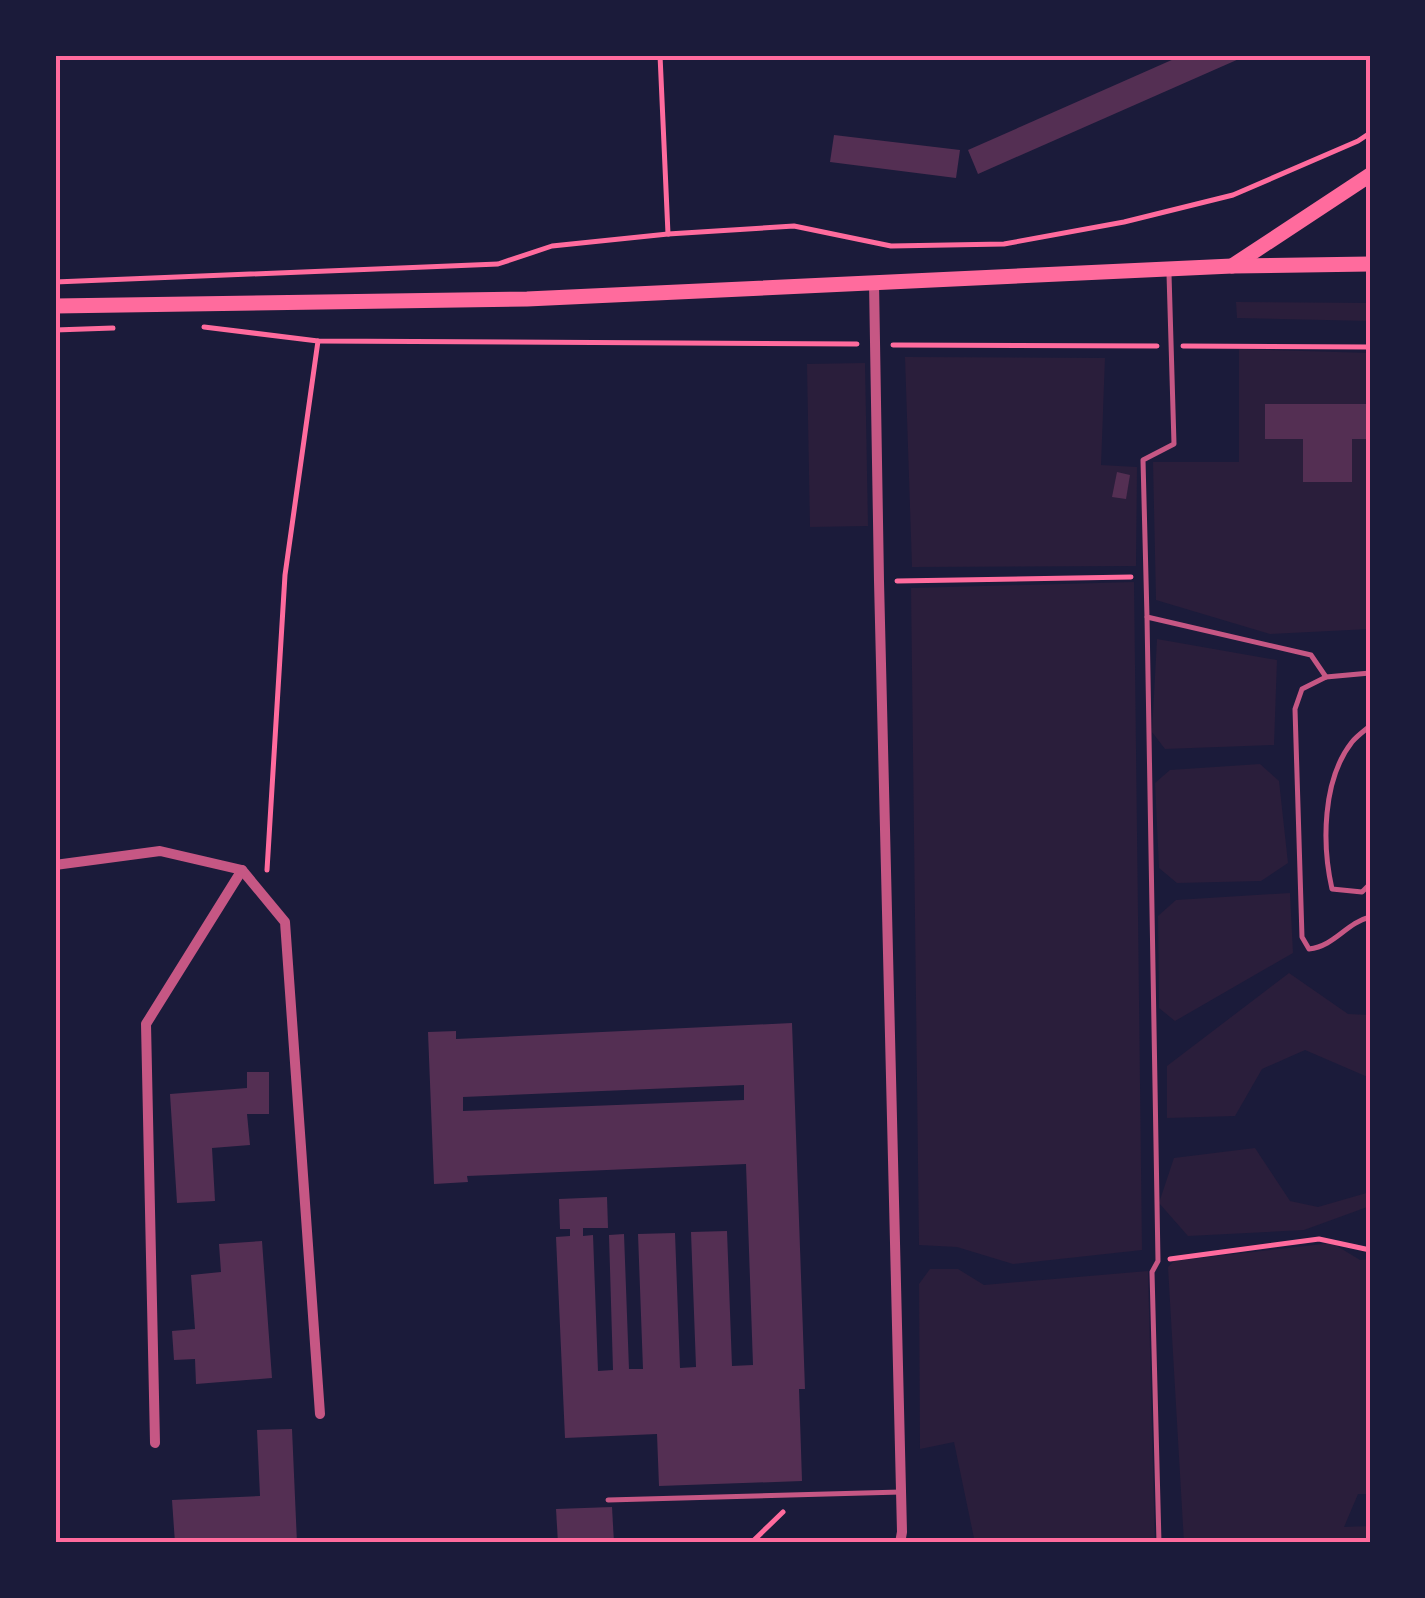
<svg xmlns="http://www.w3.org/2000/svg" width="1425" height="1598" viewBox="0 0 1425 1598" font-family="'IBM Plex Sans',sans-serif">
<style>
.green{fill:#2a1e3b}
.building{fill:#542f53;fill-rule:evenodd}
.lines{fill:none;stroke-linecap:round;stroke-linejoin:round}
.path{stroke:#ff6b9d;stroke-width:5}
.service{stroke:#c65784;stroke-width:5}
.minor{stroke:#c65784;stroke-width:10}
.secondary{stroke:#ff6b9d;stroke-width:15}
.neatline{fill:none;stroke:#ff6b9d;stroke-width:4}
</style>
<rect width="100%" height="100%" fill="#1b1b3a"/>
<g class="green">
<polygon points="1236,302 1370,303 1370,321 1237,318"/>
<polygon points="1239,349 1370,353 1370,629 1270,634 1156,600 1153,462 1239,462"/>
<polygon points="905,357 1105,358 1101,465 1137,467 1136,566 912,567"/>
<polygon points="865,363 868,526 810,527 807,364"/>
<polygon points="1134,582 1142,1250 1013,1264 957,1247 919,1245 911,588"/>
<polygon points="1157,639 1277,660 1274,745 1165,749 1152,732"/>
<polygon points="1260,764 1279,781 1288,863 1261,881 1177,883 1159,868 1155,783 1170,770"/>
<polygon points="1290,893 1293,953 1175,1021 1159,1008 1158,916 1176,900"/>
<polygon points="1289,973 1348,1014 1370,1015 1370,1078 1305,1050 1262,1069 1235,1116 1167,1118 1167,1066"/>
<polygon points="1255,1148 1290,1201 1318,1207 1370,1192 1370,1206 1304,1230 1188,1236 1159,1203 1174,1158"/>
<polygon points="1332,1243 1360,1260 1370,1259 1370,1494 1358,1494 1344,1527 1370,1526 1370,1543 1184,1543 1168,1267 1174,1261"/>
<polygon points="930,1269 958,1269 984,1285 1148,1271 1155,1543 975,1543 954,1442 920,1449 919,1284"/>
</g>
<g class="building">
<polygon points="1183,55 1248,55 978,174 968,150"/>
<polygon points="834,135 960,150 956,178 830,162"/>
<polygon points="1265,404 1370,404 1370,439 1352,439 1352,482 1303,482 1303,439 1265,439"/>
<polygon points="1117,472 1130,475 1126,499 1112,497"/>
<path d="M792 1023 805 1389H799L802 1481 659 1486 657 1434 565 1438 556 1237 570 1236V1229H560L559 1199 607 1197 608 1228H583V1236L593 1235 598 1371 613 1370 609 1235 624 1234 629 1369H643L638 1234 675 1233 680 1368 696 1367 691 1232 727 1231 732 1366 753 1365 746 1164 467 1176 468 1182 434 1184 428 1032 456 1031V1039ZM744 1085V1100L463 1111V1097Z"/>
<polygon points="247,1072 269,1072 269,1114 247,1114 250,1145 212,1148 215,1201 177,1203 170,1094 247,1088"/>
<polygon points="262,1241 272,1378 196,1384 195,1359 174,1360 172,1331 195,1329 191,1275 221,1272 219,1244"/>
<polygon points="292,1429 297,1543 175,1543 172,1500 260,1496 257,1430"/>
<polygon points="612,1507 614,1543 558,1543 556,1509"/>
</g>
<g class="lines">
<g class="path">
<polyline points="660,55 668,234"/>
<polyline points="55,282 498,264 552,246 668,234 794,226 891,246 1004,244 1124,222 1233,195 1358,141 1370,133"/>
<polyline points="204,327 318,341 857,344"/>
<polyline points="55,330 113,328"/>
<polyline points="893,345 1157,346"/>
<polyline points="1183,346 1370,347"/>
<polyline points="897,581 1131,577"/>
<polyline points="267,870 285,575 318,341"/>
<polyline points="1170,1259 1319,1239 1370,1250"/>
<polyline points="751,1543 783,1512"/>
</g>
<g class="service">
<polyline points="1169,274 1174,444 1143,460 1147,617 1311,655 1326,677"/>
<polyline points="1147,617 1158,1261 1152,1272 1159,1543"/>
<path d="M1370 673 1326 677 1302 689 1295 709 1302 937 1309 949C1335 946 1346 923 1370 917"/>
<path d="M1370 726C1364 731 1357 736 1352 742 1322 780 1322 845 1332 889L1362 892 1370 884"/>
<polyline points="608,1500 901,1492"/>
</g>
<g class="minor">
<polyline points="874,282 879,581 902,1532 900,1543"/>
<polyline points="55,865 160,851 242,870 285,922 320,1414"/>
<polyline points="155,1443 146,1024 242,870"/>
</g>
<g class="secondary">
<polyline points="1232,266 1370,175"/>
<polyline points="55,306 527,299 1232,266 1370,264"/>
</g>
</g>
<rect width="1425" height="1598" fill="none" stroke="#1b1b3a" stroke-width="115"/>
<rect x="58" y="58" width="1310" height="1482" class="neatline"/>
</svg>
